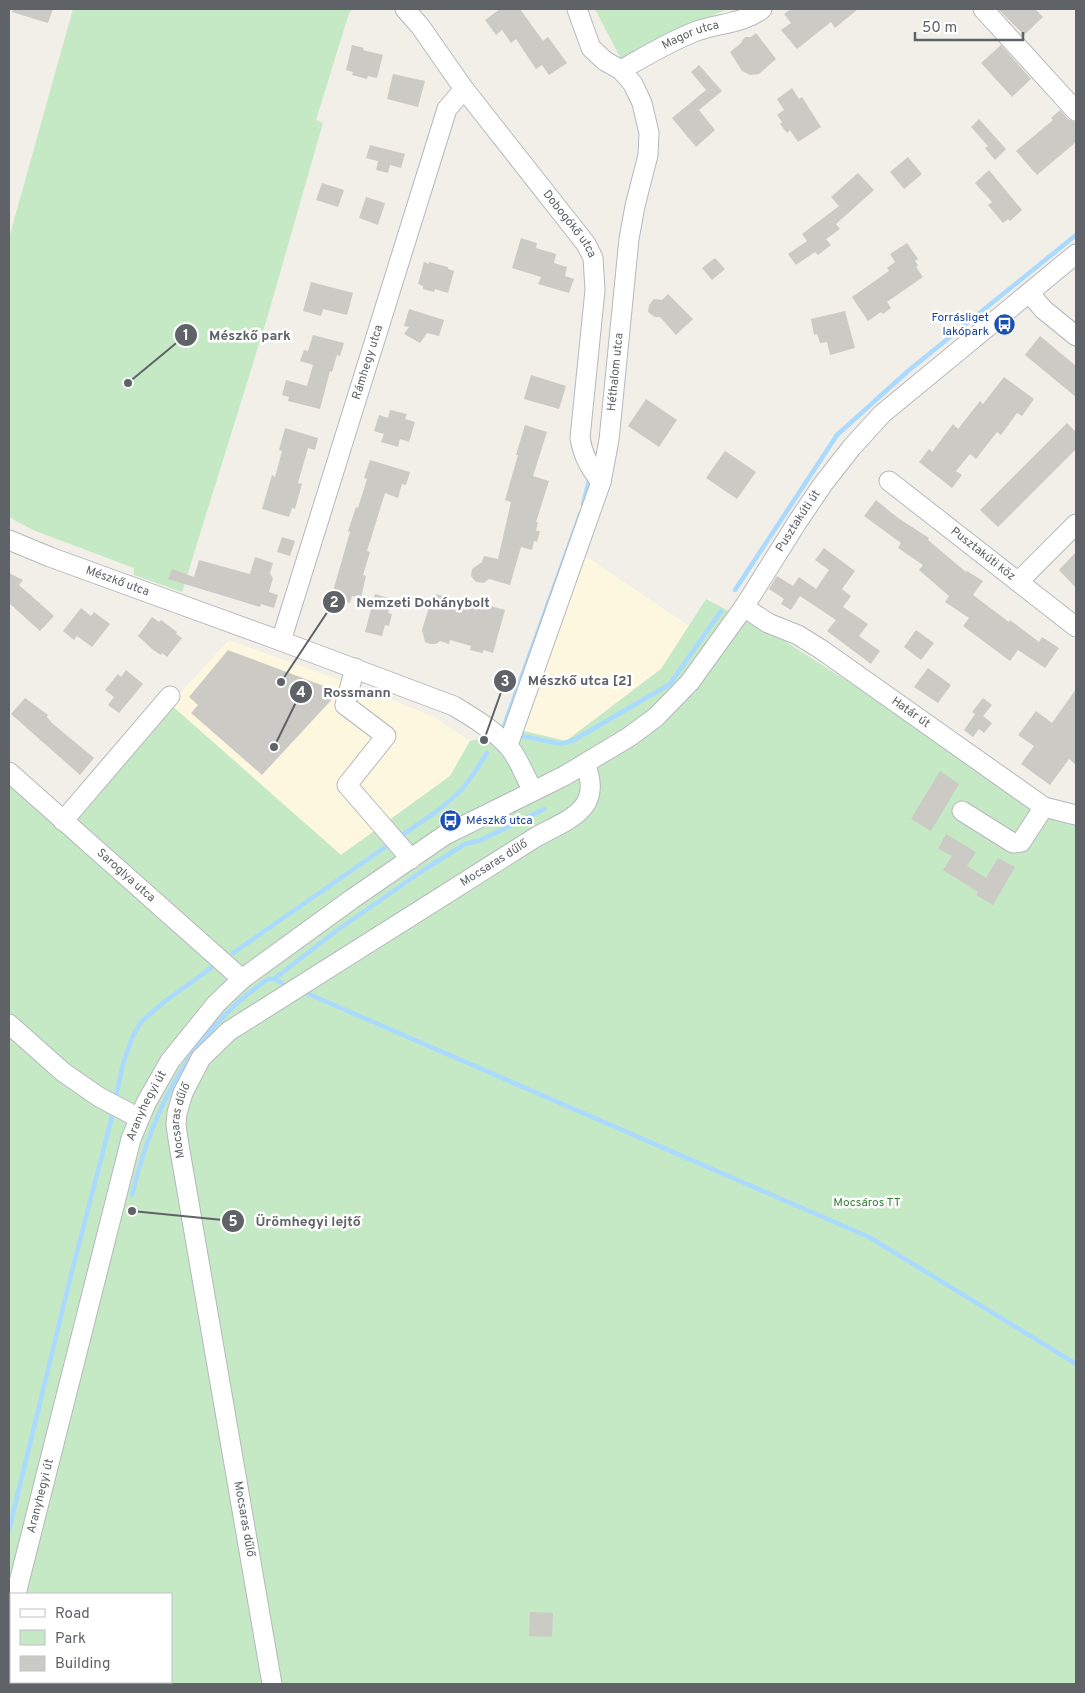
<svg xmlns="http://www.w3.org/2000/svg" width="1085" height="1693" viewBox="0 0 1085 1693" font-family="Overpass,sans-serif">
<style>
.commercial{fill:#fef7e0}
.green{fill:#c5e8c5;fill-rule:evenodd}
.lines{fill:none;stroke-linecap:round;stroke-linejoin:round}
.stream{stroke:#aadaff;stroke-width:4.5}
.building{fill:#cccac5}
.minor-casing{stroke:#b5b8bc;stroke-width:21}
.minor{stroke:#fff;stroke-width:19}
.labels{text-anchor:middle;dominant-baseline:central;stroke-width:5;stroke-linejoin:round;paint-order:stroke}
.street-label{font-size:12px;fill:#5f6368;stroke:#fff}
.transit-label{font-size:12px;fill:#164399;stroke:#fff;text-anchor:end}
.park-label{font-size:12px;fill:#348238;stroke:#fff}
.leader{fill:none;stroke:#5f6368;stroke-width:2}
.callout-dot{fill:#5f6368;stroke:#fff;stroke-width:2}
.mark-label{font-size:15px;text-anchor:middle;font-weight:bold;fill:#fff}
.callout-label{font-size:14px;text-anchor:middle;font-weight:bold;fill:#5f6368;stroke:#fff;stroke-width:5;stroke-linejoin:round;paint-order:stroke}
</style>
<rect width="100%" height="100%" fill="#f1efe8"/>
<g class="commercial">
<polygon points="584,555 689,626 661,669 566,741 524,731"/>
<polygon points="229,640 375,693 434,717 470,741 450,776 341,855 170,704"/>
</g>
<g class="green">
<polygon points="73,9 352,9 349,13 316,120 323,123 268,315 182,592 134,575 134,568 33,530 9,517 9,238"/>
<polygon points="595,9 727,9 621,59"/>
<path d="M706 599 783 640 888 707 1076 822V1684H9V783L65 829 170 704 341 855 450 776 470 741 524 731 566 741 661 669ZM11 1594H171V1682H11Z"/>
</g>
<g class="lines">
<g class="stream">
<polyline points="583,504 589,481"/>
<polyline points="735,590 837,435 908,371 1076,235"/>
<polyline points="504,726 581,512"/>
<polyline points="522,736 561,744 574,740 670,684 721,611"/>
<path d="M399 837C421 822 444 808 462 789 472 778 479 765 487 753"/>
<polyline points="233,953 391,843"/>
<polyline points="274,979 336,931 425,869 465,844 481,840 544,809"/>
<polyline points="304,992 869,1237 1076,1364"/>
<polyline points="116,1096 124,1060 133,1036 141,1022 164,1002 215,965"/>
<path d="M132 1195C149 1124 178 1059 232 1008 243 997 256 988 268 979H274L282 983"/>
<polyline points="9,1530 71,1275 113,1113"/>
</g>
</g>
<g class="building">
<polygon points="13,9 53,9 48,23 12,12"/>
<polygon points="500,9 520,9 543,41 548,37 567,63 549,75 542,65 536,69 516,39 511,43 502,30 496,35 485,20"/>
<polygon points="791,9 858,9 835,28 831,22 797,49 781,30 791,23 784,14"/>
<polygon points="998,9 1035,9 1043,17 1024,35"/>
<polygon points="756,33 776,59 759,74 750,75 742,71 730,52 740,44 745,37 751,37"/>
<polygon points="352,45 364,48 363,50 383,55 377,78 368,76 367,79 352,75 353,72 346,70"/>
<polygon points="1001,45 1031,79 1012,97 981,63"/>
<polygon points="699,65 722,91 699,110 715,130 696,147 672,118 706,90 691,72"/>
<polygon points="393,74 425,81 418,107 387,99"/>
<polygon points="792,88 799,99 802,97 821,127 798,142 790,130 787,133 780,124 782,122 777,115 784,110 777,99"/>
<polygon points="1060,110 1068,119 1076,122 1076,142 1037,175 1016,151 1053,120 1051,118"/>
<polygon points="979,119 1006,149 995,160 985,148 988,146 971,127"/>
<polygon points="370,145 405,154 401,168 390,165 388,173 376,170 378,161 366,158"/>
<polygon points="908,157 922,174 904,189 890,172"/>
<polygon points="989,170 1022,210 1010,221 1008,219 1003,223 988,205 992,202 975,183"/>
<polygon points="858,173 874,190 836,224 840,229 826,239 831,245 818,255 815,252 796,265 788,254 807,241 802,234 839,206 831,197"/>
<polygon points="322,183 344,190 338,207 316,200"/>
<polygon points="366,197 385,203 378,225 359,218"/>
<polygon points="521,238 537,243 536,248 556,254 554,263 567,267 565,276 574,279 569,293 538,284 541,277 512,268"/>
<polygon points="907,243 918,259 915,261 918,265 916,267 923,277 887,302 891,308 883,314 881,312 868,321 852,297 889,271 887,268 895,262 890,254"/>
<polygon points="715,258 725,269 712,280 702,268"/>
<polygon points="424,262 429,264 429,262 448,267 448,269 454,271 448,293 435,289 434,292 423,289 423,286 418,284"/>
<polygon points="311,282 353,293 347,315 323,309 321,316 303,311"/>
<polygon points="668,294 693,319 676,335 660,317 655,317 648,312 649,305 654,299 662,300"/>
<polygon points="409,309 444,320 439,336 427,333 420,343 404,334 409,327 404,326"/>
<polygon points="845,311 855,348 830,355 827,342 820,343 817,334 814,335 811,319"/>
<polygon points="313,335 344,343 340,356 337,355 332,372 330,371 320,409 288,401 289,397 282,395 286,380 307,386 313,365 300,361 304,350 308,351"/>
<polygon points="1040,336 1076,366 1076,397 1025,355"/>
<polygon points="531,375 566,386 559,409 524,399"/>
<polygon points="1004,377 1034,399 1022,416 1017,413 1001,435 997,432 976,459 970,454 956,471 962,475 952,488 919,462 929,449 932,452 953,424 958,429 980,401 983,404"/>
<polygon points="646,399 677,420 659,447 628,426"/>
<polygon points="390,410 407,414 405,419 415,422 409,442 400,439 398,447 381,442 384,434 374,431 379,415 388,418"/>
<polygon points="1067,423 1076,432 1076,449 998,527 980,510"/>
<polygon points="525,425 547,432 533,476 549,481 536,522 538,522 536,531 540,531 537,542 534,541 532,550 521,547 510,585 489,579 484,583 476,582 471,576 472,569 482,562 484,556 498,559 511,502 505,500 518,455 516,455"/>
<polygon points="285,428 318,438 315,450 308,448 298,483 302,484 295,509 292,508 289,517 262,509 272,475 275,477 282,451 279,450"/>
<polygon points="725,451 756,472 737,499 706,478"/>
<polygon points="370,460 410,472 406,485 402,484 398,498 385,493 367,551 370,552 363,575 366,576 361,598 352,596 350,603 331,598 350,532 348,531 356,507 358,508 367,479 364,478"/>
<polygon points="876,500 898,518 929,538 928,540 966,572 967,571 983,581 973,595 1009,622 1010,620 1039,642 1042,637 1059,648 1045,668 1018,650 1010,661 963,626 969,618 945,602 949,596 919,570 923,565 898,548 901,543 864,516"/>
<polygon points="282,537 295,541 290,556 277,552"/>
<polygon points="824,548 855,571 842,589 851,596 843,607 868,624 859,636 880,651 871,664 827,631 836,620 800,596 791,610 781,604 784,599 769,589 777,576 793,586 799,577 816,589 829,570 815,560"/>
<polygon points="1076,552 1076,588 1059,570"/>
<polygon points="255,557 273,563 270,573 273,578 269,592 278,595 274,608 261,604 260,607 168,579 172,569 194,577 199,560 250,574"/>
<polygon points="9,573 23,580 19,585 54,616 40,631 9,603"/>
<polygon points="375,594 392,599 388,613 392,614 389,626 385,625 382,636 365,632"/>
<polygon points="436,594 479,608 480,603 505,610 493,653 484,650 482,653 470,650 471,646 450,640 449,644 440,641 436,644 430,644 425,642 422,630 429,607 432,608"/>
<polygon points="81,608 91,616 94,612 110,624 92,647 77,636 74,640 63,631"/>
<polygon points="152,617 159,622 161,620 177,632 176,634 182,638 167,657 162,653 161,655 152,649 138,636"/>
<polygon points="916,630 934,643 921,660 904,647"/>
<polygon points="228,650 337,691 336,695 262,775 191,713 198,705 189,697"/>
<polygon points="928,668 951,685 938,703 914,687"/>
<polygon points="126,670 143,684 119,713 108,705 114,697 105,690 118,674 121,677"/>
<polygon points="1076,689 1076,765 1069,759 1050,785 1021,764 1034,746 1018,735 1036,711 1052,723"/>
<polygon points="25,698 48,715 47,717 52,723 94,758 80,775 11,714"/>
<polygon points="983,698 992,705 983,716 992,723 984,733 979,729 973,737 964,730 975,714 972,712"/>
<polygon points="940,771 959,784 931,831 911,819"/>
<polygon points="946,834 976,852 967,866 986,878 998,858 1015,867 993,905 976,895 978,892 943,870 952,856 938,849"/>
<polygon points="530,1612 553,1613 552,1637 529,1636"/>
</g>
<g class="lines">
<defs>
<g id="minor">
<path id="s1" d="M405 9 420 26 464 89 586 244 593 258 595 290 580 438C583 456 590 468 601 482"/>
<polyline points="983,9 1076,111"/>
<path id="s2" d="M621 70C646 56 670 41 697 31 719 23 743 24 762 9"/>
<polyline points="1030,294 1044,310 1076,336"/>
<path id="s3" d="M889 481 1076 627"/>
<path id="s4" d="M9 540 50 557 281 641 454 706C472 717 494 730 508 746 519 758 524 776 533 790"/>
<polyline points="1018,582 1076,524"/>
<path id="s5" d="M744 607 768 623 798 635 822 650 1044 807 1076 815"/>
<path id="s6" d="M281 641 447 109 464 89"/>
<polyline points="355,668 345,705 386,736 347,785 411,859"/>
<path id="s7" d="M508 745 601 482 609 440 629 239 635 206 648 155 649 133 642 103 633 84 621 70 605 61 591 48 577 9"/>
<path id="s8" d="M9 772 242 979"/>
<polyline points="962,811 1013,843 1021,842 1044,807"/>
<polyline points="63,821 170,696"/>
<polyline points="9,1024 63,1072 99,1097 139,1118"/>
<path id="s9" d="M16 1594 131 1139 146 1103 170 1061 216 1004 242 979 352 899 445 835 564 776 629 737 656 717 690 682 744 607 798 521 823 484 852 447 882 414 1076 254"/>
<polyline points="9,1624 11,1614"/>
<path id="s10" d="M272 1684 179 1145 176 1125 177 1113 183 1093 201 1058 229 1031 536 837C569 819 604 809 585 764"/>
</g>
</defs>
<use href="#minor" class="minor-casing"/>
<use href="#minor" class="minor"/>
</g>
<defs>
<symbol id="bus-disc" viewBox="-11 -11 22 22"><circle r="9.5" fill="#1a4fb4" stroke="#fff"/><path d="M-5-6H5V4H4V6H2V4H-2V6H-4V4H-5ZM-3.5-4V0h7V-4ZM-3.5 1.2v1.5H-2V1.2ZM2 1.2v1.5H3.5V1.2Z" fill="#fff"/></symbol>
</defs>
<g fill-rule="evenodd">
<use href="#bus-disc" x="992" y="312" width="25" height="25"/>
<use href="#bus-disc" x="438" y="808" width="25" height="25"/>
</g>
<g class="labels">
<g class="street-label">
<text stroke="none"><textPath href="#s2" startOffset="78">Magor utca</textPath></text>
<text stroke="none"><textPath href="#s1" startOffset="271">Dobogókő utca</textPath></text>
<text stroke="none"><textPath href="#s6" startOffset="292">Rámhegy utca</textPath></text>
<text stroke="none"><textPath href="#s7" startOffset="390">Héthalom utca</textPath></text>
<text stroke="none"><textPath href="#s9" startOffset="1400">Pusztakúti út</textPath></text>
<text stroke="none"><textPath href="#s3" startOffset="119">Pusztakúti köz</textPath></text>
<text stroke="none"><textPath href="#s4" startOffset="116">Mészkő utca</textPath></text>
<text stroke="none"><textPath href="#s5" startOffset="198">Határ út</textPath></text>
<text stroke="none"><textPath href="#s10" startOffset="992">Mocsaras dűlő</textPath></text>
<text stroke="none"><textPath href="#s8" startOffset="156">Saroglya utca</textPath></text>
<text stroke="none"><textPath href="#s9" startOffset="506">Aranyhegyi út</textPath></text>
<text stroke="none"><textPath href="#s10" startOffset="572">Mocsaras dűlő</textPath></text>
<text stroke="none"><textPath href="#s9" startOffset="101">Aranyhegyi út</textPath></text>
<text transform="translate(244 1519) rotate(80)">Mocsaras dűlő</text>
</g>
<g class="transit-label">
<text x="989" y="318">Forrásliget<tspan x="989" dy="14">lakópark</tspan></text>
<text x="466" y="821" text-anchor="start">Mészkő utca</text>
</g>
<g class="park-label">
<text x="867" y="1203">Mocsáros TT</text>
</g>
</g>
<path class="leader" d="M128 383L186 335M281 682L334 602M484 740L505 681M274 747L301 692M132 1211L233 1221"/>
<g class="callout-dot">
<circle cx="128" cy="383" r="5"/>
<circle cx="281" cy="682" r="5"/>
<circle cx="484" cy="740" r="5"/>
<circle cx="274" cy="747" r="5"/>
<circle cx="132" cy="1211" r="5"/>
<circle cx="186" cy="335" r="12"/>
<circle cx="334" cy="602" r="12"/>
<circle cx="505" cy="681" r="12"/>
<circle cx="301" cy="692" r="12"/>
<circle cx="233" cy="1221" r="12"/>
</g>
<g class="mark-label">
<text x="186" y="340">1</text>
<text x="334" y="607">2</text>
<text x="505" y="686">3</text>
<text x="301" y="697">4</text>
<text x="233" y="1226">5</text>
</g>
<g class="callout-label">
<text x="250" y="340">Mészkő park</text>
<text x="423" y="607">Nemzeti Dohánybolt</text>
<text x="580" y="685">Mészkő utca [2]</text>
<text x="357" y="697">Rossmann</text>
<text x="308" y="1226">Ürömhegyi lejtő</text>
</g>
<rect width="1085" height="1693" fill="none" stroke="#5f6368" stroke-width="20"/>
<rect x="10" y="1593" width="162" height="90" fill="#ffffff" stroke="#bfc1c3"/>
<rect x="20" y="1609" width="25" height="8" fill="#ffffff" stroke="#bfc1c3"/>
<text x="55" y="1618" font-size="15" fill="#5f6368">Road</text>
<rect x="20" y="1630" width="25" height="15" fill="#c5e8c5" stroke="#bfc1c3"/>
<text x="55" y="1643" font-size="15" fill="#5f6368">Park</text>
<rect x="20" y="1656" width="25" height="15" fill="#cccac5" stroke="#bfc1c3"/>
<text x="55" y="1668" font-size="15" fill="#5f6368">Building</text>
<path d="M915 32v8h108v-8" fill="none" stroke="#5f6368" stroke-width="2.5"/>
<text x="922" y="32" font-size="15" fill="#5f6368" stroke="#ffffff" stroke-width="4" paint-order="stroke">50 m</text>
</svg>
